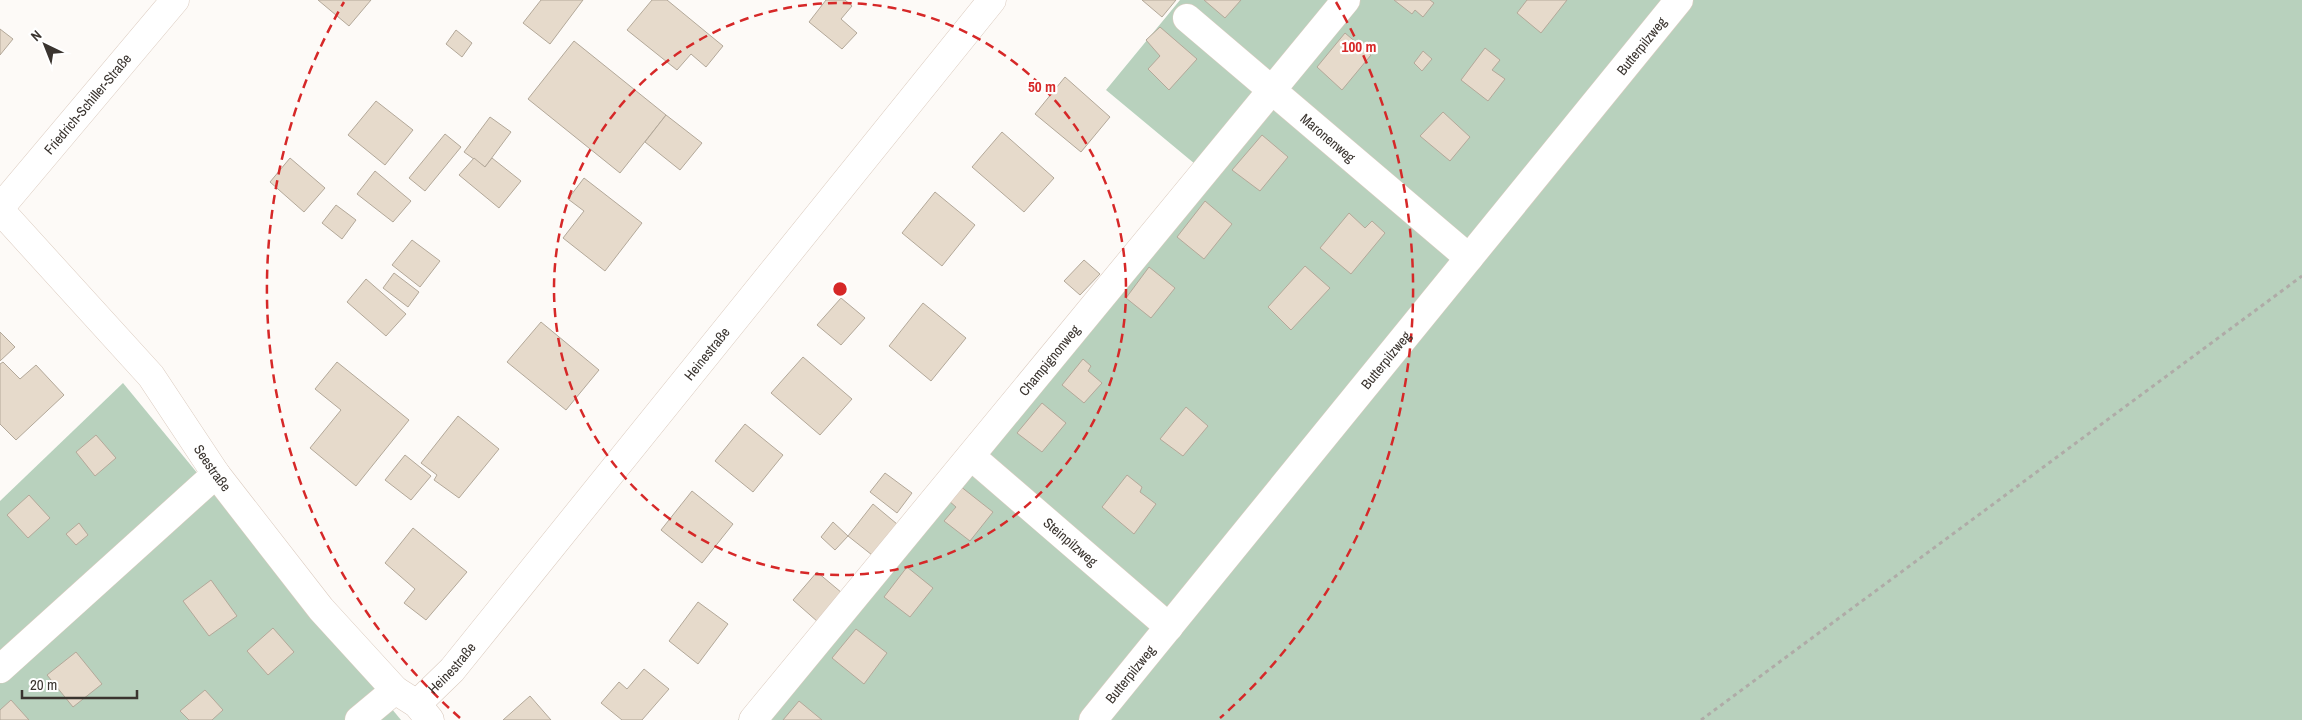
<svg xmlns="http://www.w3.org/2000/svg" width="2302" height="720" viewBox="0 0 2302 720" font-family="'Archivo Narrow',sans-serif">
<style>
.green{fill:#b8d1bd}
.building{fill:#e6dacb;stroke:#b3a899}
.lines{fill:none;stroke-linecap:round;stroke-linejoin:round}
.minor-casing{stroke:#dbcbbf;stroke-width:29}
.path{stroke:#afaba7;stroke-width:3;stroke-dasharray:4 4;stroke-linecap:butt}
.minor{stroke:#fff;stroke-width:28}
.ring{fill:none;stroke:#d62828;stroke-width:2.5;stroke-dasharray:9 6}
.labels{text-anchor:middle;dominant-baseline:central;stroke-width:4.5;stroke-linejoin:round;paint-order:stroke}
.street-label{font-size:14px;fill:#3a342f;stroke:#fff}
.centre{fill:#d62828;stroke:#fff;stroke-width:2.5}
.ring-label{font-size:15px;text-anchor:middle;font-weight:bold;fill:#d62828;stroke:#fff;stroke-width:4.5;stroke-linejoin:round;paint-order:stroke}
</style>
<rect width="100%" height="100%" fill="#fdfaf7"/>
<g class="green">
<polygon points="1180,0 2302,0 2302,720 738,720 1195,164 1106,90"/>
<polygon points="123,383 401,720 0,720 0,501"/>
</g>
<g class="building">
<polygon points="318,0 371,0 349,26"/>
<polygon points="541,0 583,0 550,44 523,23"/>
<polygon points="652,0 667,0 723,46 706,67 691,54 677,70 627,30"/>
<polygon points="826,0 845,0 852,6 841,19 857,33 842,49 809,22"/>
<polygon points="1142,0 1176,0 1162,17"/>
<polygon points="1204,0 1241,0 1225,18"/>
<polygon points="1394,0 1430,0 1434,3 1423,17 1415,10 1412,14"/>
<polygon points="1527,0 1567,0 1541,33 1517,13"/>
<polygon points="1160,27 1197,59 1169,90 1148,69 1160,56 1146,40"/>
<polygon points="0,29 13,39 0,55"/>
<polygon points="456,30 472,43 462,57 446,44"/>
<polygon points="1345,33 1371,55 1342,90 1317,67"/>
<polygon points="574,41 666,115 620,173 528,99"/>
<polygon points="1485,48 1500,60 1492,70 1505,79 1488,101 1461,80"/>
<polygon points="1423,51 1432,59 1422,71 1414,63"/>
<polygon points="1065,77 1110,117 1081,152 1035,114"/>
<polygon points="376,101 413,130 385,165 348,135"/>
<polygon points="1443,112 1470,137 1450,161 1420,136"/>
<polygon points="666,115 702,143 680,170 645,142"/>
<polygon points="490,117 511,132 485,167 464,152"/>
<polygon points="1002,132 1054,178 1024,212 972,167"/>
<polygon points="445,134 461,147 425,191 409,178"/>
<polygon points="1262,135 1288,157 1260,191 1232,170"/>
<polygon points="290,158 325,188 304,212 270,182"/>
<polygon points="474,158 485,167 492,158 521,181 499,208 459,175"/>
<polygon points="375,171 411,201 393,222 357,194"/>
<polygon points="584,178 642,223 605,271 563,238 584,211 568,199"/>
<polygon points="935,192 975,225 942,266 902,233"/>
<polygon points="1205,201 1232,224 1204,259 1177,237"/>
<polygon points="336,205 356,220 342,239 322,223"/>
<polygon points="1349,213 1365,228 1372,221 1385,233 1351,274 1320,248"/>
<polygon points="412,240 440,261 420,287 392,265"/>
<polygon points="1084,260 1100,274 1080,295 1064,281"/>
<polygon points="1305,266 1330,288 1291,330 1268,307"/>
<polygon points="1149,267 1175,288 1151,318 1126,298"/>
<polygon points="394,273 419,292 408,307 383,288"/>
<polygon points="366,279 406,314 386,336 347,302"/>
<polygon points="841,298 865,318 841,345 817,325"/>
<polygon points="923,303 966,338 931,381 889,346"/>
<polygon points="541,322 599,370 566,410 507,362"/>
<polygon points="0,332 15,347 0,361"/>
<polygon points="803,357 852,399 820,435 771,393"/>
<polygon points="1083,359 1091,366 1088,371 1102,383 1084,403 1062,385"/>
<polygon points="3,362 20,379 36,365 64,395 16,440 0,424 0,364"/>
<polygon points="337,362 409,420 356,486 310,448 341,410 315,389"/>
<polygon points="1042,403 1066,423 1042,452 1017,433"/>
<polygon points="1186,407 1208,426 1183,456 1160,439"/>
<polygon points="458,416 499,449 459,498 434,480 437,475 421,463"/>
<polygon points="745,424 783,455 753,492 715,461"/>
<polygon points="96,435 116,458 95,476 76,452"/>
<polygon points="405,455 431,476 411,500 385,480"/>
<polygon points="885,473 912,493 897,513 870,492"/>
<polygon points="1127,475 1142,487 1140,492 1156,504 1134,534 1102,507"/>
<polygon points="960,486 993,512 970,541 944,521 956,507 949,501"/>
<polygon points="692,491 733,524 702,563 661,530"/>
<polygon points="29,495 50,518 28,538 7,515"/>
<polygon points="873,504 897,524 872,555 848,536"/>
<polygon points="833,522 848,536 835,550 821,537"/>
<polygon points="79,523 88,535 76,545 66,534"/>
<polygon points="413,528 467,572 426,620 404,603 415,589 385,563"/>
<polygon points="907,567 933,588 910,617 884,597"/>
<polygon points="817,572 842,593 818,622 793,600"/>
<polygon points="211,580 237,616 209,636 183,601"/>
<polygon points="698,602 728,624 698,664 669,641"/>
<polygon points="273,628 294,652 268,675 247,651"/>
<polygon points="856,629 887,653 864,684 832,658"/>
<polygon points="76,652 102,684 73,707 47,675"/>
<polygon points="644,669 669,689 642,720 622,720 601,703 619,682 627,689"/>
<polygon points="205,690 223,710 212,720 189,720 180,711"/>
<polygon points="530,696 551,720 503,720"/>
<polygon points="11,700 29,720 0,720 0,710"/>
<polygon points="799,701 822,720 783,720"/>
</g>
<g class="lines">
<defs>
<g id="minor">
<path id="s1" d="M1187 18 1469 258"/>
<path id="s2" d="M0 208 175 0"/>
<path id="s3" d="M0 210 151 376 216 474 321 609 395 690 417 704 430 720"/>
<path id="s4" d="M972 457 1169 627"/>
<polyline points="0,669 216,474"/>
<path id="s5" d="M417 704 452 670 992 0"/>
<polyline points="359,720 395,690"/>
<path id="s6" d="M753 720 1346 0"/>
<path id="s7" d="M1093 720 1679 0"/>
</g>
</defs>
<use href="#minor" class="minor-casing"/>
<polyline class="path" points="1701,720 2302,276"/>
<use href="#minor" class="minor"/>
</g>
<g class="ring">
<circle cx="840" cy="289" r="286"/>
<path d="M460 718A573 573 0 0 1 344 2M1336 2A573 573 0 0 1 1220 718"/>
</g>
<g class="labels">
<g class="street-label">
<text stroke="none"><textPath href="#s7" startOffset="869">Butterpilzweg</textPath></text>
<text stroke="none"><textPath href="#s2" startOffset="136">Friedrich-Schiller-Straße</textPath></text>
<text stroke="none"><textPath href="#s1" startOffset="185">Maronenweg</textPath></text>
<text stroke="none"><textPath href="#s5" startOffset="455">Heinestraße</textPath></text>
<text stroke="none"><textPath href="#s7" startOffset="464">Butterpilzweg</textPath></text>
<text stroke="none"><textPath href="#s6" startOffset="466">Champignonweg</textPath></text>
<text stroke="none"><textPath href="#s3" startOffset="335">Seestraße</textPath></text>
<text stroke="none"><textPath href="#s4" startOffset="130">Steinpilzweg</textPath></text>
<text stroke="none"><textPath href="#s5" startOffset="50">Heinestraße</textPath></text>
<text stroke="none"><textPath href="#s7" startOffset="59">Butterpilzweg</textPath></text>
</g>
</g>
<circle cx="840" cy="289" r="8" class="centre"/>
<g class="ring-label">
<text x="1359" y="52">100 m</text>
<text x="1042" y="92">50 m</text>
</g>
<g transform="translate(45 45) rotate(317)" stroke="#ffffff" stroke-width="4" paint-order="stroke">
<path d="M0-4L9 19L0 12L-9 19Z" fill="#3a342f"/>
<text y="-8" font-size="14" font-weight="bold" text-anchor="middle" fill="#3a342f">N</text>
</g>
<path d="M22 690v8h115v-8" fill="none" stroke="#3a342f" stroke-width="2.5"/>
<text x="30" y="690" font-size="15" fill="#3a342f" stroke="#ffffff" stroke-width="4" paint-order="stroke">20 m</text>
</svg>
